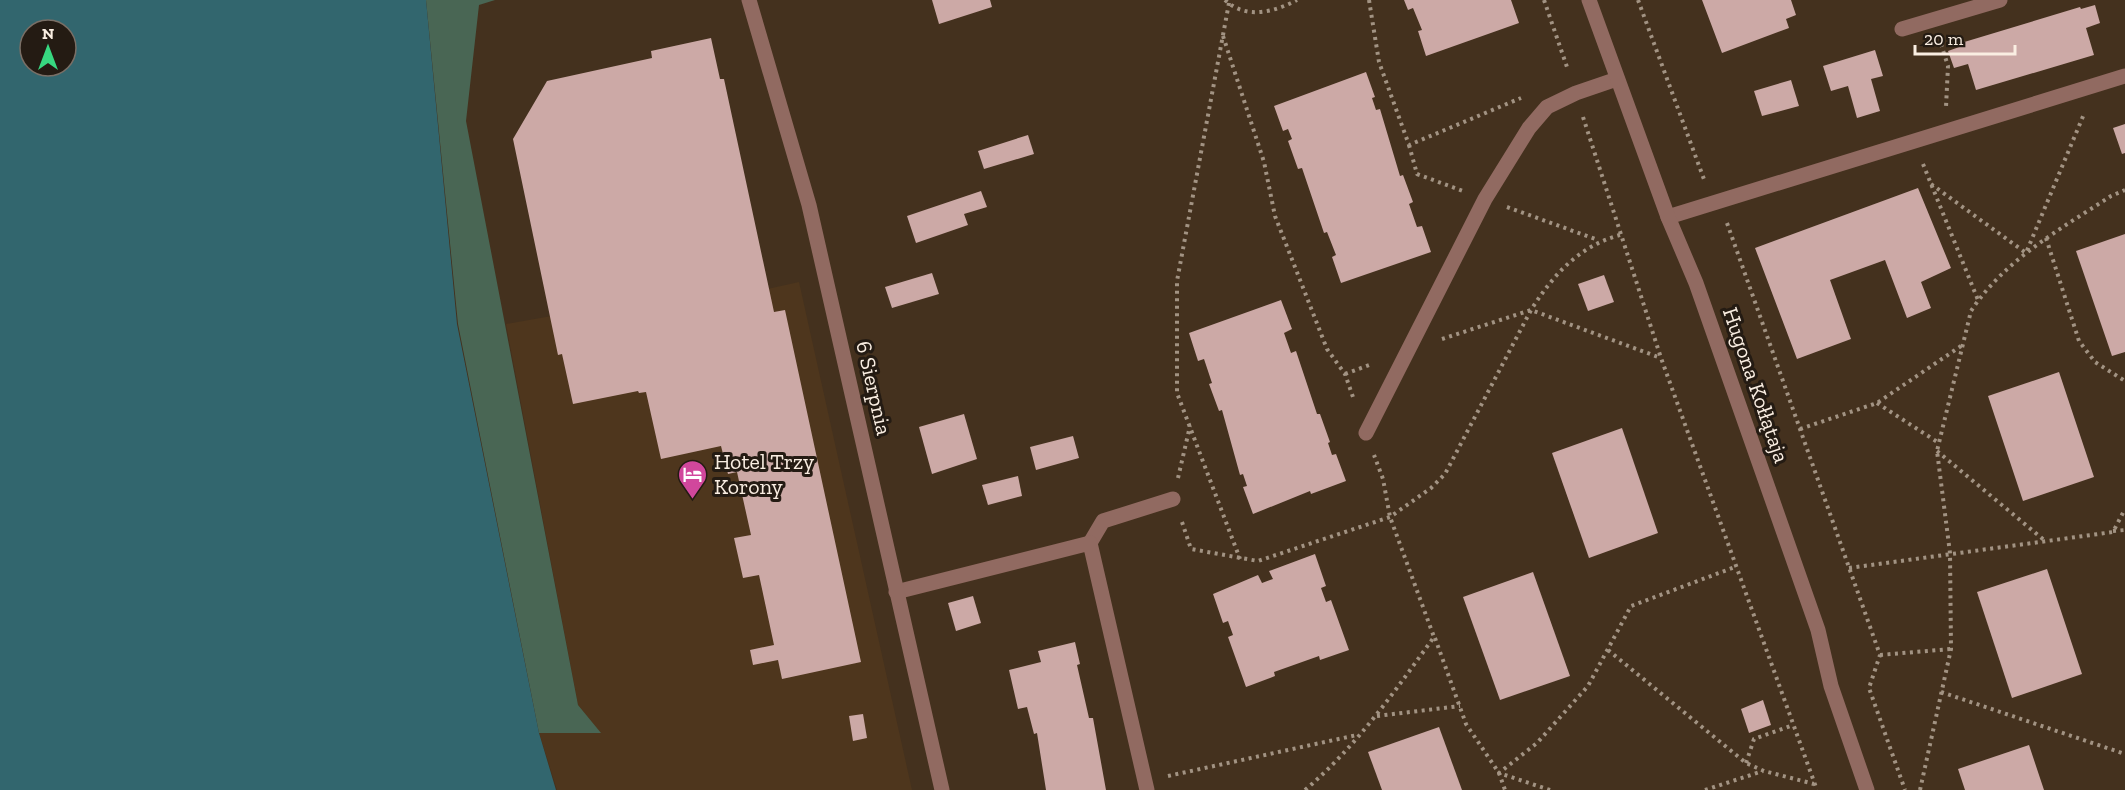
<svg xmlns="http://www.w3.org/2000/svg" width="2125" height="790" viewBox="0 0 2125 790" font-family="'Zilla Slab',serif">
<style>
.built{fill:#4e361d}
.green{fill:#496654}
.water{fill:#32666e;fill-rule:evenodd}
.building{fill:#cca9a6}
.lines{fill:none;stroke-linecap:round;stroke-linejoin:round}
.path{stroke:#a29383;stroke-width:4;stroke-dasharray:3 4.5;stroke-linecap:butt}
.service{stroke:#916a61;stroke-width:15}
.minor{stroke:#916a61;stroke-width:15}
.labels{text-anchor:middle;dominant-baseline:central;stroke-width:6;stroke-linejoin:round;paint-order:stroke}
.street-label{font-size:22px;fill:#faeee2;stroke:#241b13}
.poi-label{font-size:22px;fill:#faeee2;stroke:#241b13;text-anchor:start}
</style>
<rect width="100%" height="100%" fill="#44311e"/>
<polygon class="built" points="799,282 912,790 557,790 539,733 600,733 578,705 506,324 591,309 648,316"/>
<polygon class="green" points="426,0 495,0 479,5 466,121 578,705 601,733 539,733 458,324"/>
<path class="water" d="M0 0H426L457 324 539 733 556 790H0ZM30 30H66V66H30Z"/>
<g class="building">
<polygon points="932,0 990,0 992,7 939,24"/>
<polygon points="1404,0 1511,0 1519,23 1426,56 1418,31 1422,30 1413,8 1408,10"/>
<polygon points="1702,0 1791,0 1796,15 1786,19 1789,28 1722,53"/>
<polygon points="2095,5 2100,23 2086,28 2094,55 1976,90 1968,64 1954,68 1948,51 1962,46 1961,43 2080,7 2081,9"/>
<polygon points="711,38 720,79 724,79 774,312 785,310 861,662 782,679 778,660 753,665 750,650 774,645 759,575 743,578 734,538 751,535 737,472 728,474 721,446 661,459 646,392 639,393 638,391 573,404 562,354 558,355 513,139 547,81 652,58 651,51"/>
<polygon points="1875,50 1883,76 1871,79 1880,111 1857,118 1848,86 1831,91 1823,66"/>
<polygon points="1366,72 1375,97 1372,98 1376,110 1380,109 1400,176 1403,175 1413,202 1409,204 1417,227 1422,226 1431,252 1341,283 1332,257 1336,255 1327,232 1324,233 1302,168 1298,169 1288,141 1292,139 1288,129 1283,131 1274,106"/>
<polygon points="1791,80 1799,106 1762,116 1754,91"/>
<polygon points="2125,124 2125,153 2122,154 2113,128"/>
<polygon points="1028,135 1034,154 984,169 978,151"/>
<polygon points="1918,188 1951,268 1921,282 1931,308 1907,318 1885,260 1830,280 1851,339 1797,359 1755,248"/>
<polygon points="981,191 987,207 964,214 968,225 916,243 907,216"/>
<polygon points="2125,234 2125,352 2112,356 2076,251"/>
<polygon points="932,273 939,294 892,308 885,287"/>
<polygon points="1604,275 1614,302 1588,311 1578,284"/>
<polygon points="1281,300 1292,329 1284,333 1291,353 1296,351 1317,414 1320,414 1330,442 1328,443 1332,455 1336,454 1346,481 1311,494 1310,491 1253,514 1243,487 1247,486 1243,474 1240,475 1222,410 1219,411 1209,384 1212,383 1204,359 1198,361 1189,333"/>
<polygon points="2059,372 2094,477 2023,501 1988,396"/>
<polygon points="964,414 977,459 932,474 919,427"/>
<polygon points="1622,428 1658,533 1589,558 1552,453"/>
<polygon points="1073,436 1079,458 1036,470 1030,447"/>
<polygon points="1018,476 1022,496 988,505 982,485"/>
<polygon points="1315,554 1326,586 1321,588 1326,602 1331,600 1349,650 1320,660 1319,656 1274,672 1275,676 1246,687 1228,637 1233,635 1228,621 1223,623 1213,594 1258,575 1262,583 1273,579 1269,571"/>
<polygon points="2047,569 2082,674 2012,698 1977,592"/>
<polygon points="1533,572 1570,676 1500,700 1463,597"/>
<polygon points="973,596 981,623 956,631 948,603"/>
<polygon points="1075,642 1080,664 1077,665 1089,718 1093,718 1106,790 1046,790 1037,733 1034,734 1027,707 1018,709 1009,670 1041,662 1038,651"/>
<polygon points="1763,700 1771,725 1749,733 1741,709"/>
<polygon points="863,714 867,738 853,741 849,716"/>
<polygon points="1439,727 1462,790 1382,790 1368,752"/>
<polygon points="2029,745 2044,790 1965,790 1958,769"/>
</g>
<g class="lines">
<g class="path">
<path d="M1225 0C1246 20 1274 12 1297 0"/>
<polyline points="1369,0 1379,62 1409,145 1521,98"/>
<polyline points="1544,0 1568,70"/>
<polyline points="1638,0 1705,182"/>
<polyline points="1229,3 1177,281 1177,393 1240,559"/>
<polyline points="1223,36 1264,162 1275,216 1327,349 1345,374 1354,400"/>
<polyline points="1941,44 1948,66 1946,107"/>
<polyline points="1583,117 1661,358 1817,790"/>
<polyline points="1409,145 1417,174 1463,191"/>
<polyline points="1923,164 1978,300"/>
<polyline points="1931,184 2026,253 2084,114"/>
<polyline points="1507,207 1598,240"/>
<polyline points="1727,223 1880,655 1869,688 1905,790"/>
<polyline points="2046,238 2079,341 2095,362 2125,381"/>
<polyline points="1442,339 1531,310 1661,358"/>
<polyline points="1345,374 1372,364"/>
<polyline points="1877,403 1939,443"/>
<polyline points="1800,429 1877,403 1961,346"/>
<polyline points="1937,451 2044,540"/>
<polyline points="1178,478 1190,426"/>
<path d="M1182 522 1191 549 1258 561 1390 517 1431 488 1445 474 1531 310C1553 275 1579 246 1620 235"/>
<polyline points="2113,531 2125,530"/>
<polyline points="1849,568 2113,532 2125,509"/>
<polyline points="1435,638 1466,724 1499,773 1505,790"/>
<polyline points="1608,650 1746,763 1764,771 1814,784"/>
<polyline points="1880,655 1951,649"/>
<polyline points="1941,692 2125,754"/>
<polyline points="1377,716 1460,706"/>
<polyline points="1746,763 1754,739 1793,725"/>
<polyline points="1168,776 1357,735"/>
<path d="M1305 790C1356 747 1395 691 1434 637L1390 517 1383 479 1374 455"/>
<polyline points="1550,790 1499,773 1537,743 1588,686 1631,606 1735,567"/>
<polyline points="1705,790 1763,771"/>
<path d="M1920 790 1951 649 1950 553 1937 451 1971 311C2004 260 2062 228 2111 196L2125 190"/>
</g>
<g class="service">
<polyline points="1902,29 2000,0"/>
<polyline points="1668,217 2125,76"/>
<polyline points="1366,433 1485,199 1529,128 1547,107 1576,93 1617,79"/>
<polyline points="1090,543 1103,521 1173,499"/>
<polyline points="896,592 1090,543 1147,790"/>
</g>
<g class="minor">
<polyline points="749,0 809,205 942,790"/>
<polyline points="1589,0 1668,217 1696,283 1818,630 1831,686 1867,790"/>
</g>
</g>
<defs>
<symbol id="hotel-pin" viewBox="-11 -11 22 30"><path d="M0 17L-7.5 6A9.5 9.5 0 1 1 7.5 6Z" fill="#d1479c" stroke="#241b13"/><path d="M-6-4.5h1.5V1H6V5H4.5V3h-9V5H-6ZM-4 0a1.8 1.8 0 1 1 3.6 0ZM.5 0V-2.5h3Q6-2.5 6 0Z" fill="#fff"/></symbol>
</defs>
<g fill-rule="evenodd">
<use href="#hotel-pin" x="676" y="458" width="33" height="45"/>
</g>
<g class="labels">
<g class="street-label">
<text transform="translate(1756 385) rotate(71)">Hugona Kołłątaja</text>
<text transform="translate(874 388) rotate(77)">6 Sierpnia</text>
</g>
<g class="poi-label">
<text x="714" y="461">Hotel Trzy<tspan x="714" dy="25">Korony</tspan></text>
</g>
</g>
<g transform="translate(48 48)"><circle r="28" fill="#241b13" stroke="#7a6f66" stroke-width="1.5"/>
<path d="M0-4.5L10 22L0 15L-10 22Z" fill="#37d880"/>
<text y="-9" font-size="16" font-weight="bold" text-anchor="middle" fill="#faeee2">N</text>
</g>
<path d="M1915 45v9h100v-9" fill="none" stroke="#faeee2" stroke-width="3"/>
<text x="1924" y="45" font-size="18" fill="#faeee2" stroke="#241b13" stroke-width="4.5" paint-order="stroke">20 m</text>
</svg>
